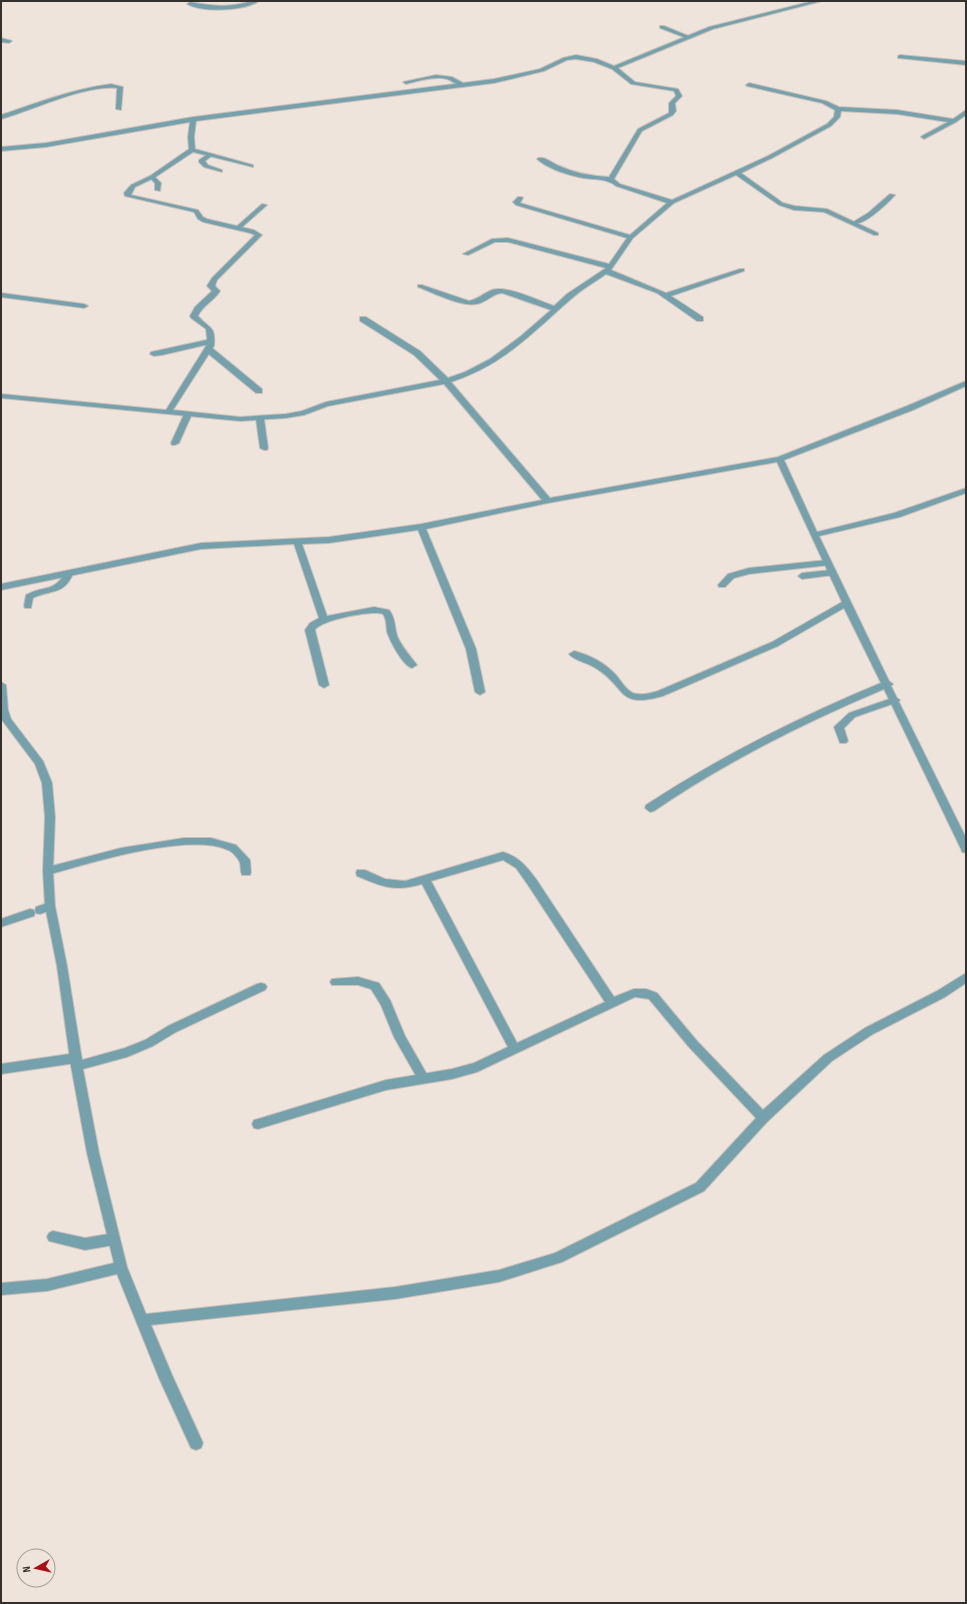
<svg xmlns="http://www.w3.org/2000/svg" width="967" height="1604" viewBox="0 0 967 1604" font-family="'Sofia Sans Condensed',sans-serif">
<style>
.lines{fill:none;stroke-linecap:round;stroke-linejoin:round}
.lane-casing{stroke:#cac0b8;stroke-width:2}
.street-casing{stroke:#cac0b8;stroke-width:2}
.lane{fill:#75a1ad;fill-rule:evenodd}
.street{fill:#75a1ad;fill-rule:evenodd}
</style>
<rect width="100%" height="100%" fill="#efe4db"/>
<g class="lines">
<defs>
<g id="lane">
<polygon points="660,26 664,26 691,37 686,38 660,28"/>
<polygon points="1,38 12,41 9,43 1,42"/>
<polygon points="900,55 966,61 966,65 898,58 898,56"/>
<path d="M436 75 452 77 467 85C461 89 453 81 447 79 434 76 419 81 406 84L403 82Z"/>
<polygon points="208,154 213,155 205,161 208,165 222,170 222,172 204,167 199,162 199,160"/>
<polygon points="150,176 154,176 161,183 160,191 155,190 155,183 149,177"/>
<path d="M890 194 895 195C888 203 864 226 853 224V222L868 213Z"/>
<polygon points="262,204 267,205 240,229 236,229 236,227"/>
<polygon points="1,293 84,304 88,306 84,308 1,297"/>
<polygon points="360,317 366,317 420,351 449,379 449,383 443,383 414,355 360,321"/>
<polygon points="211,339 214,339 214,343 162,355 154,356 150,354 151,352"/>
<polygon points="205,347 211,347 262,389 262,393 256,393 205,351"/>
<polygon points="185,412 188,412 192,414 179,443 175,445 172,445 171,443"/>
<polygon points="257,417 260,417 264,419 268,448 267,450 264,450 260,448 256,419"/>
<polygon points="827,560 831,563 830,565 749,574 734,578 725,587 719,587 718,585 728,574 749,568"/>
<polygon points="831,570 835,573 834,575 802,579 798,576 802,573"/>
<path d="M69 571 73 574C63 596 51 589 33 598L31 608H25L24 606 26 595C46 584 52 594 66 572Z"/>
<polygon points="895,697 900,700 898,702 855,717 844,728 848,741 846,743 840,743 834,727 849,713"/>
<path d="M184 838H211L236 845 250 860 251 872 250 875H242C240 871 241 867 240 863 239 859 232 851 228 850 189 832 89 863 48 875L44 874 43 871 44 868 48 867 121 848Z"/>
<polygon points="50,902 54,903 55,906 54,909 40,914 36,913 35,910 36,907"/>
<polygon points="30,909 34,910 35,913 34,916 1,927 1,919"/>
<polygon points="358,977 379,983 390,1000 405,1036 429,1078 427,1081 423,1083 419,1081 394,1037 381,1005 371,989 358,985 332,985 330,982 332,979"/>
<polygon points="76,1053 80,1055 82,1058 80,1061 76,1063 1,1074 1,1064"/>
<polygon points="53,1231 85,1238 114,1233 118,1235 120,1239 118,1243 114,1245 85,1250 49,1241 47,1237 49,1233"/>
</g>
<g id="street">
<path d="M251 1H259C245 11 202 13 187 4L190 2C211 6 231 8 251 1Z"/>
<path d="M813 1H822L713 29 618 68 635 82 678 89 682 96 675 103 676 111 673 115 642 131 614 179 620 184 672 200 768 156 827 124 834 117 835 110 822 103 747 86 746 85 749 83 826 101 839 107 897 110 953 119 966 110V115L956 122 924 139 921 137 922 136 948 122 897 114 841 111 840 117 831 126 772 158 741 173 783 203 795 206 827 209 878 233V235H874L824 212 794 210 779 205 736 175 674 203 633 238 611 270 666 293 740 269H744V271L671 296 703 317V321H697L657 293 606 274C595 282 582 289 571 299 531 334 503 365 451 382L550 498 778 457 907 406 966 381V386L913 410 784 460 817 532 894 513 966 488V493L900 517 819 536 889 681 893 684 891 686 966 838V853L962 852 961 849 884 689C803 723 726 762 654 811L650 812 645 808 646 805C721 756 799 717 881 683L844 608 778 646 663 696C617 709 627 688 597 669 589 663 575 661 569 654L574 651C590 655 605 663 616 675 621 681 626 690 633 693 641 696 651 693 658 691L772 642 842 602 777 462 548 503 426 529 476 649 485 692 480 695 475 692 466 649 418 530 329 543 302 544 327 616 374 607 389 610C396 618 394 628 398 638 403 648 410 656 417 665L412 668C403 666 390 641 387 632 386 626 387 620 383 614 372 610 321 620 315 630L329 685 324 688 319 685 305 630 310 623 319 618 294 544 201 549 1 590V584L201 543 329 537 421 524 542 500 444 384 328 406 304 415 286 418 240 421 1 398V394L166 410 206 346 207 338 206 329 191 318 190 316 195 307 212 291 207 286 212 278 255 235 250 233 203 222 198 219 194 212 125 196 124 193 131 185 150 176 189 149 188 137 190 122 46 147 1 151V147L46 143 193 117 494 79 540 69 563 58 576 55 597 59 614 66 709 27ZM576 59 594 62 612 69 631 84 674 91 676 96 669 103V113L638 129 609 177C590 176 574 173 557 165 551 162 542 155 537 159 548 169 568 175 583 178 595 180 606 178 616 186L667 203 630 235 520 203 523 198 522 197H518L513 202 516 205 627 238 609 264 508 238 492 239 463 254 468 255 495 242H508L606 268 567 294 554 306C539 301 507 285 492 290 484 293 478 299 469 301L422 285H418V287C434 293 461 307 477 304 487 302 492 294 502 293L551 310 521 336 490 359 465 372 445 379 326 402 302 411 286 414 240 417 173 410 214 346C216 325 209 329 198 316 202 306 214 301 220 291L215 286 217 280 262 235 254 230 207 219 203 217 198 210 131 195 135 187 154 178 193 152 253 167V165L195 149 194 137 196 121 494 83 544 71 567 60Z"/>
<path d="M111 84 123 87 121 110 116 109 117 88C83 85 34 110 1 119V115C37 103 73 89 111 84Z"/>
<path d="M1 682 6 685 8 710 11 719 43 761 52 783 55 817 53 871 55 906 67 966 82 1060 125 1048 145 1040 168 1026 257 984 261 983 265 984 267 987 265 990 176 1032 153 1046 127 1057 83 1069 99 1153 127 1267 146 1314 395 1287 499 1270 555 1253 696 1183 756 1118 689 1047 649 999 635 997 477 1072 452 1079 386 1090 258 1129 254 1128 252 1124 254 1120 258 1119 386 1080 452 1069 474 1063 508 1047 422 884C394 892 383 887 357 876L356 873 357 870H365L385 879 405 881 503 852C519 857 526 866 536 879L614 997 634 989H646L657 993 697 1041 763 1110 824 1055 865 1028 937 991 966 973V983L945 997 873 1034 832 1061 767 1122 704 1191 562 1262 499 1282 395 1299 151 1325 172 1375 203 1443 201 1448 196 1450 191 1448 159 1378 117 1274 47 1291 1 1295V1283L47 1279 114 1263 87 1153 71 1066 57 966 45 906 43 871 45 817 42 783 35 764 2 720ZM503 860 516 868 528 885 605 1002 517 1043 431 881Z"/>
</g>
</defs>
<use href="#lane" class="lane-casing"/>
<use href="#street" class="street-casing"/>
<use href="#lane" class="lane"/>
<use href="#street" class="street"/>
</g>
<rect width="967" height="1604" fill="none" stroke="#34302d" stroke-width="4"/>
<g transform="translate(36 1568) rotate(262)"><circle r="19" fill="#efe4db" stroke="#a49c95"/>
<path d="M0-3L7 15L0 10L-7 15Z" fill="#a71115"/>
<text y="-6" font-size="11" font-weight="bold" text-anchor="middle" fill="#34302d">N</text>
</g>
</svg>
